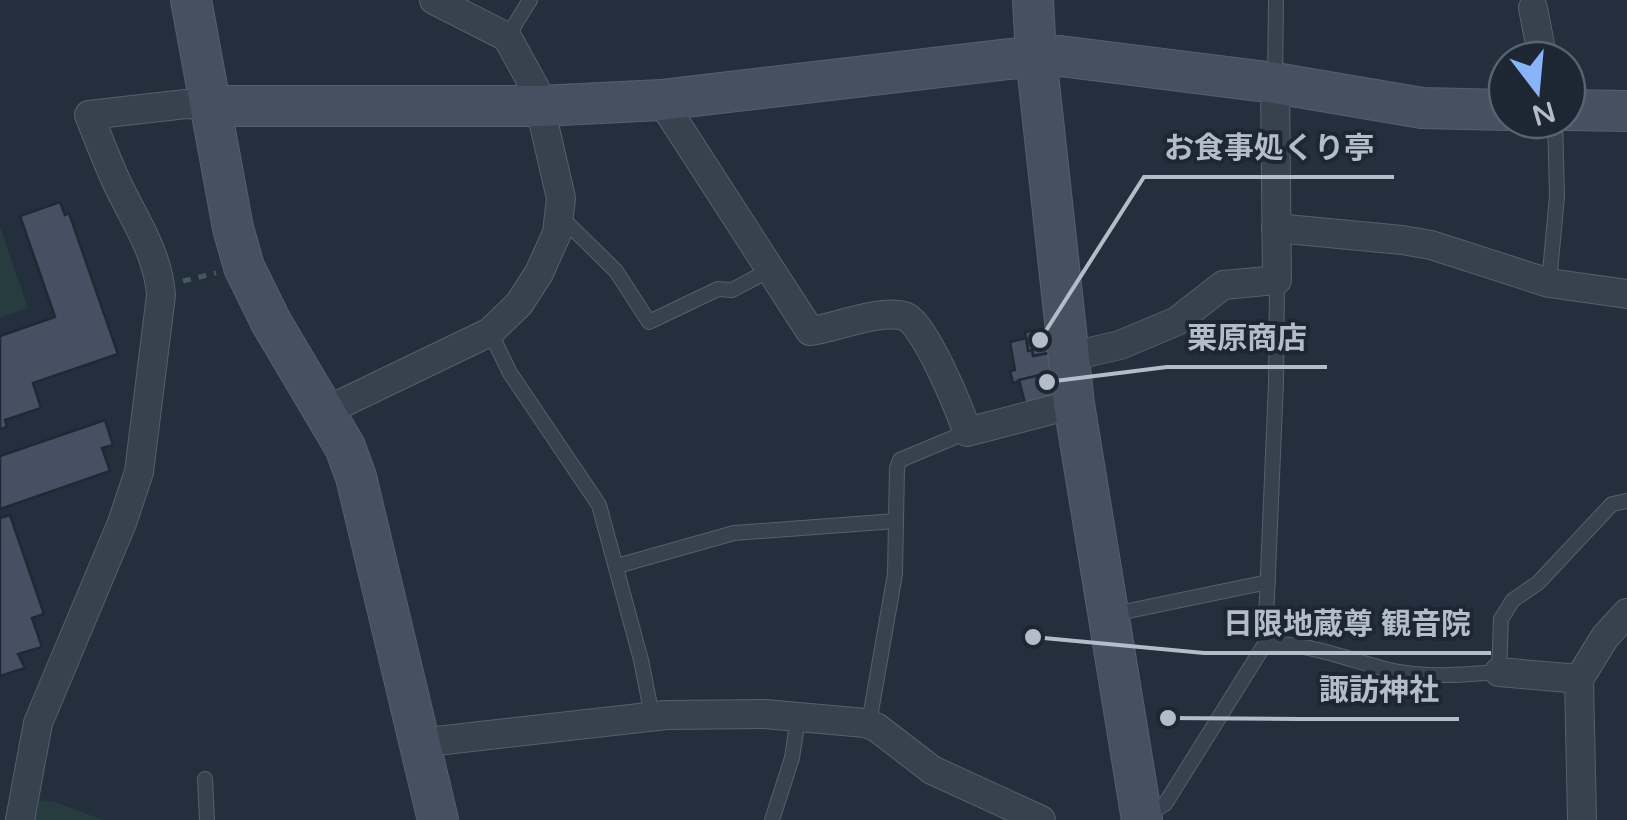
<svg xmlns="http://www.w3.org/2000/svg" width="1627" height="820" viewBox="0 0 1627 820" font-family="'Varela Round','Noto Sans JP',sans-serif">
<style>
.green{fill:#263c3f}
.building{fill:#455162;stroke:#1f2835;stroke-width:2.5}
.lines{fill:none;stroke-linecap:round;stroke-linejoin:round}
.lane-casing{stroke:#565f6c;stroke-width:16}
.street-casing{stroke:#565f6c;stroke-width:30}
.secondary-casing{stroke:#565f6c;stroke-width:42}
.path{stroke:#44595c;stroke-width:5;stroke-dasharray:8 8;stroke-linecap:butt}
.lane{stroke:#38414e;stroke-width:14}
.street{stroke:#38414e;stroke-width:28}
.secondary{stroke:#465061;stroke-width:40}
.leader{fill:none;stroke:#b4bcc9;stroke-width:4}
.callout-dot{fill:#b4bcc9;stroke:#1d2633;stroke-width:4}
.callout-label{font-size:30px;text-anchor:middle;font-weight:bold;fill:#b4bcc9;stroke:#1d2633;stroke-width:8;stroke-linejoin:round;paint-order:stroke}
</style>
<rect width="100%" height="100%" fill="#242f3e"/>
<g class="green">
<polygon points="0,227 28,308 0,318"/>
<polygon points="35,799 55,802 103,820 31,820"/>
</g>
<g class="building">
<polygon points="60,202 65,215 69,213 118,354 33,383 41,408 5,420 7,427 0,429 0,336 55,317 20,216"/>
<polygon points="1049,328 1053,352 1033,356 1032,350 1028,351 1025,332"/>
<polygon points="1026,338 1028,351 1032,350 1033,356 1049,353 1052,372 1013,383 1010,371 1015,370 1010,342"/>
<polygon points="1052,372 1058,396 1026,407 1019,380"/>
<polygon points="105,420 113,445 102,448 110,471 0,509 0,456"/>
<polygon points="10,515 44,614 32,618 42,647 18,654 25,668 0,676 0,518"/>
</g>
<g class="lines">
<defs>
<g id="lane">
<polyline points="507,37 530,0"/>
<polyline points="1275,79 1276,0"/>
<polyline points="561,217 616,271 649,322 718,289 732,290 770,270"/>
<polyline points="1549,283 1557,196 1555,120"/>
<polyline points="490,332 510,373 599,505 641,660 652,716"/>
<polyline points="617,566 734,533 896,521"/>
<polyline points="1109,615 1268,582"/>
<path d="M1265 644C1307 642 1349 660 1389 670 1425 678 1463 675 1499 672L1501 619 1513 600 1538 583 1612 504 1627 501"/>
<polyline points="869,723 895,574 897,468 900,460 967,432"/>
<polyline points="205,779 207,820"/>
<polyline points="1147,815 1165,804 1265,644 1276,382 1277,280"/>
<polyline points="772,820 792,758 798,718"/>
</g>
<g id="street">
<polyline points="1533,8 1543,60"/>
<path d="M661 100 810 331C836 328 878 309 904 316 923 320 961 411 967 432L1074 404"/>
<polyline points="1276,228 1402,240 1431,245 1549,283 1627,294"/>
<polyline points="1068,357 1120,345 1177,321 1223,285 1277,280 1275,83"/>
<polyline points="324,412 490,332 519,304 539,273 557,233 561,198 536,90 507,37 434,0"/>
<polyline points="1499,672 1579,679"/>
<polyline points="419,743 666,715 765,714 865,723 876,727 932,770 1041,820"/>
<path d="M20 820 38 723 122 523 139 472 161 295C158 253 134 219 117 183 107 161 98 138 89 115L186 104 211 106"/>
<polyline points="1582,820 1579,679 1605,637 1627,613"/>
</g>
<g id="secondary">
<polyline points="191,0 233,228 244,267 271,322 345,447 356,477 438,820"/>
<polyline points="1033,0 1036,56 1074,404 1142,820"/>
<polyline points="211,106 541,106 661,100 1009,59 1060,56 1275,83 1422,108 1507,110"/>
<polyline points="1567,110 1627,111"/>
</g>
</defs>
<use href="#lane" class="lane-casing"/>
<use href="#street" class="street-casing"/>
<use href="#secondary" class="secondary-casing"/>
<polyline class="path" points="183,281 216,273"/>
<use href="#lane" class="lane"/>
<use href="#street" class="street"/>
<use href="#secondary" class="secondary"/>
</g>
<path class="leader" d="M1040 340L1144 177H1394M1047 382L1167 367H1327M1033 637L1204 653H1491M1168 718L1299 719H1459"/>
<g class="callout-dot">
<circle cx="1040" cy="340" r="10"/>
<circle cx="1047" cy="382" r="10"/>
<circle cx="1033" cy="637" r="10"/>
<circle cx="1168" cy="718" r="10"/>
</g>
<g class="callout-label">
<text x="1269" y="158">お食事処くり亭</text>
<text x="1247" y="348">栗原商店</text>
<text x="1347" y="634">日限地蔵尊 観音院</text>
<text x="1379" y="700">諏訪神社</text>
</g>
<g transform="translate(1537 90) rotate(164)"><circle r="48" fill="#1d2633" stroke="#59626f" stroke-width="2.5"/>
<path d="M0-8L18 38L0 25L-18 38Z" fill="#8ab4f8"/>
<text y="-15" font-size="28" font-weight="bold" text-anchor="middle" fill="#b4bcc9">N</text>
</g>
</svg>
